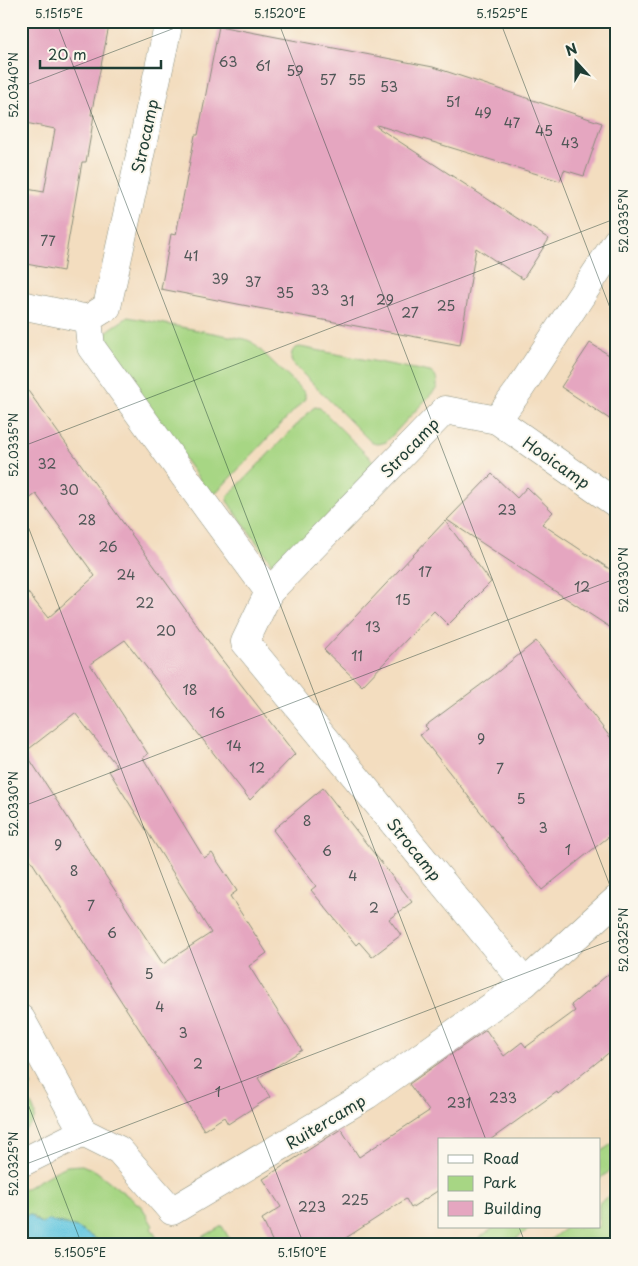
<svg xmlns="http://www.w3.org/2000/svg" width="638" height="1266" viewBox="0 0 638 1266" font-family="'Playpen Sans',sans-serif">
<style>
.green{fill:#a7d684;stroke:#638a5c}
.water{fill:#62c6df;stroke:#40828a}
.building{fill:#e5a6c0;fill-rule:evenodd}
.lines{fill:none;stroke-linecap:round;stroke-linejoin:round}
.minor-casing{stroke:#898d7a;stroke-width:29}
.minor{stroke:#fff;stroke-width:28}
.ticks{fill:none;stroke:#1f3d34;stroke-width:1;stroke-opacity:0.45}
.labels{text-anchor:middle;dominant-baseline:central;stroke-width:4;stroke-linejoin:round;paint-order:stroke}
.number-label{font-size:14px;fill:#505757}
.street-label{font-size:16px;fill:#1f3d34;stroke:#fbf7ec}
.neatline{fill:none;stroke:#1f3d34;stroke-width:2}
.ticks-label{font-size:12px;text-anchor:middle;fill:#1f3d34}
</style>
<rect width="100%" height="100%" fill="#fbf7ec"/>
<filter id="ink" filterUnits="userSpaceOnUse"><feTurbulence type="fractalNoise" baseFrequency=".02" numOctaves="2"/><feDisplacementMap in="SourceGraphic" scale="10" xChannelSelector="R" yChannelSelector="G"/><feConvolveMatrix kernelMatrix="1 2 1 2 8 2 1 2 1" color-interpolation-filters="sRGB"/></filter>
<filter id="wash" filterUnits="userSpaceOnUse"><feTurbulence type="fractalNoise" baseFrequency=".0096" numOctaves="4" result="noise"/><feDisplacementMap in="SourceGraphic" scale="20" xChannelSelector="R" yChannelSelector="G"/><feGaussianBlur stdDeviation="1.12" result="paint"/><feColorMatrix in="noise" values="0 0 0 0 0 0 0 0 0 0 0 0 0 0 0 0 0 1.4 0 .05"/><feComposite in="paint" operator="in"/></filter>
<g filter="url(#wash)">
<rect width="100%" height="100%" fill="#f3ddbf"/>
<g class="green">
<polygon points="128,317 245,339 252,342 305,393 305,399 212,497 99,339 110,329"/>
<path d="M300 347 430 372C437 376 437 380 437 388L386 442C380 444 376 445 371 442L293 364 291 360 292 352 295 348Z"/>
<polygon points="315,407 320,408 377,465 283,563 273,565 227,501 228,496 312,409"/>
<path d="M21 1068 32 1086 23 1092C34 1109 44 1118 21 1132Z"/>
<polygon points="617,1140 617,1166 599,1179 599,1153"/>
<polygon points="82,1165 96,1171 142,1207 153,1226 151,1228 161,1245 106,1245 77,1228 48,1220 42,1224 31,1215 27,1215 23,1229 25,1235 24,1239 27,1245 21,1245 21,1191 56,1171 67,1166"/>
<polygon points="617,1190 617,1245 543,1245 567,1227 599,1227 599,1203"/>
<polygon points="222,1226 233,1245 202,1245 199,1239"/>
<polygon points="495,1227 532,1227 507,1245 469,1245"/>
</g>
<path class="water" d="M27 1215H31L34 1219 42 1224 48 1220 77 1228 106 1245H27L24 1239C26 1231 20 1222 27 1215Z"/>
<g id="blocks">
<g class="building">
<polygon points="21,21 110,21 91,115 94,115 91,134 86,162 82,162 63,271 21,263 21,188 44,192 55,129 21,122"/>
<polygon points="219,26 433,67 602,123 584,176 564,170 560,181 377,125 377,127 549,239 523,279 476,248 460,345 258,308 161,289 171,234 176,235 195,135 198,135"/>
<polygon points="590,343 617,360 617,424 561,387"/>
<path d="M21 381 219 656 295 754 250 800 125 640 90 664 148 754 143 758 204 858 212 853 237 891 230 896 267 953 249 966 302 1050 258 1078 270 1097 228 1124 224 1117 204 1130 21 845V584L48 618 95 576 36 494 21 505ZM75 713 117 766 109 771 211 933 163 964 25 752Z"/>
<polygon points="492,474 517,498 527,487 553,512 542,524 617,574 617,632 447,520"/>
<polygon points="445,521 491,582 448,625 434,611 362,686 324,650"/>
<polygon points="536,641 617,746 617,830 542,890 420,735 428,729 425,726 490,678"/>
<polygon points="323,788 412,902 389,919 401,935 372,957 359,942 356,945 311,890 316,886 273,830"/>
<polygon points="617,967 617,1046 558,1094 557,1092 490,1140 439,1140 439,1190 411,1208 406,1199 335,1245 274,1245 262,1219 281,1207 263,1179 341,1129 359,1157 429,1111 409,1084 486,1030 504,1056 522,1042 526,1047 575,1011 571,1005"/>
</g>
</g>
</g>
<g filter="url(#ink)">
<use href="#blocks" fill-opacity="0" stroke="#898d7a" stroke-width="1"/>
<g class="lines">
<defs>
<g id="minor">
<polyline points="167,31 107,307 88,319 91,347 208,509 269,592 245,642 525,983"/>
<polyline points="21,305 88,319"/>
<polyline points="497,420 617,504"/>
<polyline points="269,592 445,410 497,420 519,390 617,241"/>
<polyline points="21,1019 83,1132"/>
<polyline points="83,1132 119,1150 172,1211 367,1095 525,983 617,899"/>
<polyline points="21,1163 83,1132"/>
</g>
</defs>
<use href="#minor" class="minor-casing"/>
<use href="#minor" class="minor"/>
</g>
</g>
<path class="ticks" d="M56 21 486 1140M278 21 617 904M500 21 617 326M21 87 193 21M21 447 617 218M21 508 304 1245M21 807 617 578M21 1086 82 1245M21 1166 617 938M519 1227 526 1245"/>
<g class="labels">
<g class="number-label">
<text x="228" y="61">63</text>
<text x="263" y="65">61</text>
<text x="295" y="70">59</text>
<text x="328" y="79">57</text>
<text x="357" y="79">55</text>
<text x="389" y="86">53</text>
<text x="453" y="101">51</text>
<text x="483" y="112">49</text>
<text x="512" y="122">47</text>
<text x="544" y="130">45</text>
<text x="570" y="142">43</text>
<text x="48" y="240">77</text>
<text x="191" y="255">41</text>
<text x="220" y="278">39</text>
<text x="253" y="281">37</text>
<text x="320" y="289">33</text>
<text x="285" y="292">35</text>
<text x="385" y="299">29</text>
<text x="347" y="300">31</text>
<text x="446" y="305">25</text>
<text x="410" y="312">27</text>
<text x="47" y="463">32</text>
<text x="69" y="489">30</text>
<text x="507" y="509">23</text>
<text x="87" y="519">28</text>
<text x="108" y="546">26</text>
<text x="425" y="571">17</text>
<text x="126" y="574">24</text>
<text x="582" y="586">12</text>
<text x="403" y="599">15</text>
<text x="145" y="602">22</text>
<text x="373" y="626">13</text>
<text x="166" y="630">20</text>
<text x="357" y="655">11</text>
<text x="190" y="689">18</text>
<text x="217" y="712">16</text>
<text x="481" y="738">9</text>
<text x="234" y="745">14</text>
<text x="257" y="767">12</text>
<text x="500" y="768">7</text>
<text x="521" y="798">5</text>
<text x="307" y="820">8</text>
<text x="543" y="827">3</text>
<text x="58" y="844">9</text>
<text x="568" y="849">1</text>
<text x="327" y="850">6</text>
<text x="74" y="870">8</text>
<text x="353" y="875">4</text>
<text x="91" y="905">7</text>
<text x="374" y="907">2</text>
<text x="112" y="932">6</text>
<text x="149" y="973">5</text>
<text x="160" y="1006">4</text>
<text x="183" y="1032">3</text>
<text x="198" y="1063">2</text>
<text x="218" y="1091">1</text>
<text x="503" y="1097">233</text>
<text x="459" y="1102">231</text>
<text x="355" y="1199">225</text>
<text x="312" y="1206">223</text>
</g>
<g class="street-label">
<text transform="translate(144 136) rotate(-78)">Strocamp</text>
<text transform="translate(409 447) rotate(-46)">Strocamp</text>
<text transform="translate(557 462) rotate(35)">Hooicamp</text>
<text transform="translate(415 849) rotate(51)">Strocamp</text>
<text transform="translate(325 1121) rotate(-31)">Ruitercamp</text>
</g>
</g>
<rect width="638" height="1266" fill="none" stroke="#fbf7ec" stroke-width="55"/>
<rect x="438" y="1138" width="162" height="90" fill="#fbf7ec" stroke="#a3ada2"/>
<rect x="448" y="1155" width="25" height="8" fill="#ffffff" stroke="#a3ada2"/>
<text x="483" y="1164" font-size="15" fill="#1f3d34">Road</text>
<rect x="448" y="1176" width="25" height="15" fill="#a7d684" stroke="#a3ada2"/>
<text x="483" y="1188" font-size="15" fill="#1f3d34">Park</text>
<rect x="448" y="1201" width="25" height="15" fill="#e5a6c0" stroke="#a3ada2"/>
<text x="483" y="1214" font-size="15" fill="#1f3d34">Building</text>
<g transform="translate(576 62) rotate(339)" stroke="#fbf7ec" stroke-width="4" paint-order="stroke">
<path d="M0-4L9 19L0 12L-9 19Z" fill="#1f3d34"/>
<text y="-8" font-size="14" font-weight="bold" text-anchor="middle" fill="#1f3d34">N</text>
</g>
<path d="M40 60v8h121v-8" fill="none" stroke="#1f3d34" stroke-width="2.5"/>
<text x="48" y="60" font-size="15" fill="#1f3d34" stroke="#fbf7ec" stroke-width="4" paint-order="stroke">20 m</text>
<rect x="28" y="28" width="582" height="1210" class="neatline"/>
<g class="ticks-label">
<text x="59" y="18">5.1515°E</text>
<text x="280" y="18">5.1520°E</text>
<text x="502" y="18">5.1525°E</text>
<text transform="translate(14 85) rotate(-90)" y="4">52.0340°N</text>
<text transform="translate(624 221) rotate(-90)" y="4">52.0335°N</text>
<text transform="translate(14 445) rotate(-90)" y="4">52.0335°N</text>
<text transform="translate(624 580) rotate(-90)" y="4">52.0330°N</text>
<text transform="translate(14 804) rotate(-90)" y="4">52.0330°N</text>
<text transform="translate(624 940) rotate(-90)" y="4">52.0325°N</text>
<text transform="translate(14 1164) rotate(-90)" y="4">52.0325°N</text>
<text x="80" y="1257">5.1505°E</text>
<text x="302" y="1257">5.1510°E</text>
</g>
</svg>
